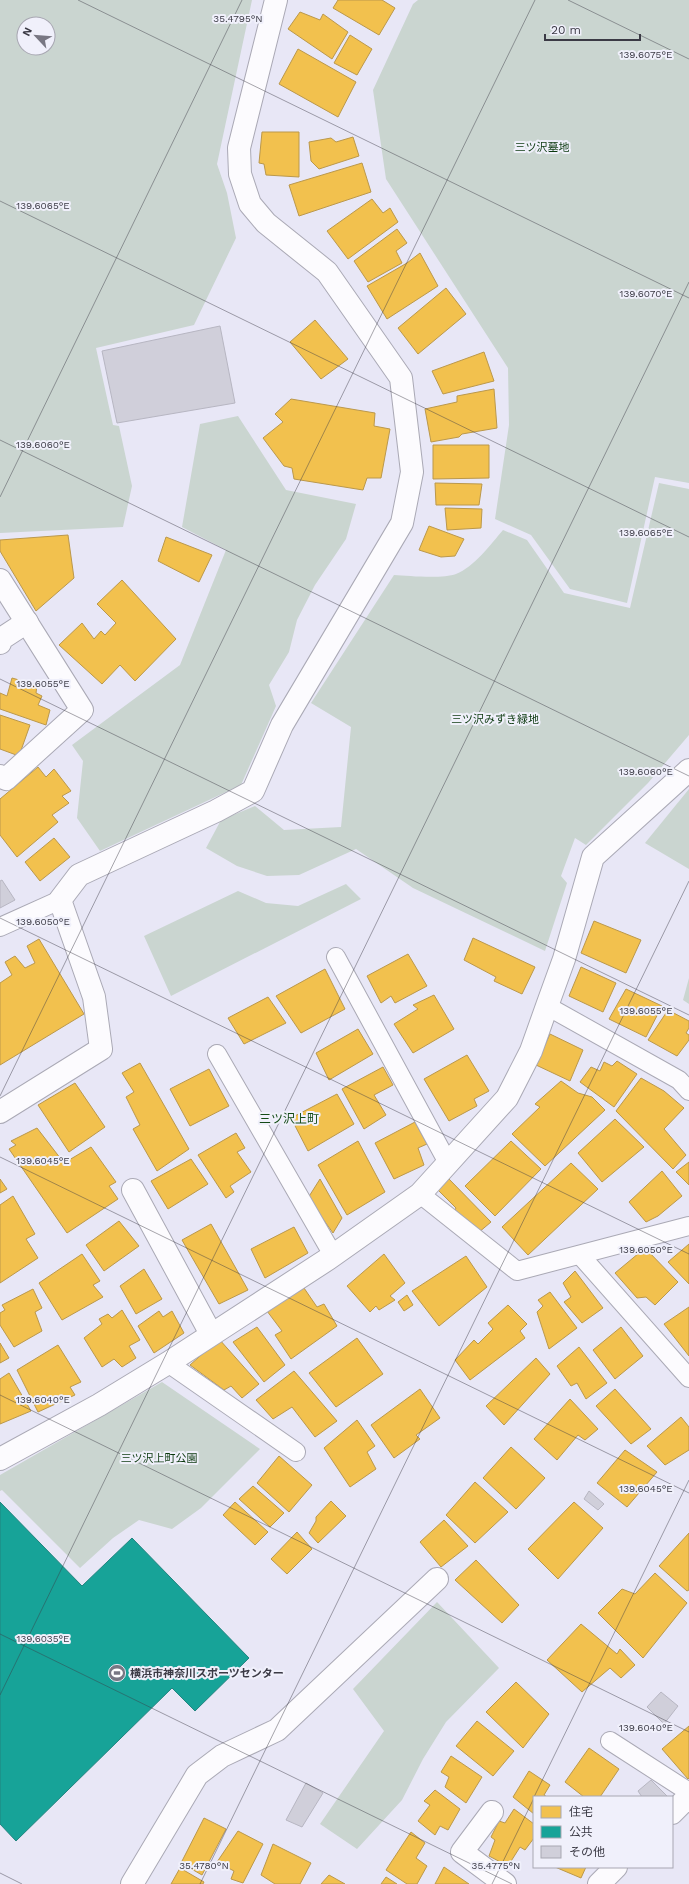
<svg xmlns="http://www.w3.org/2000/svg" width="689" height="1884" viewBox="0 0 689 1884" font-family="'Work Sans','Noto Sans JP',sans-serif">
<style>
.green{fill:#cad5d0;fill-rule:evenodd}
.homes{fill:#f2c14e;stroke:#bb984b}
.public{fill:#17a398;stroke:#22847f}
.building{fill:#d0cfda;stroke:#b7b6c2}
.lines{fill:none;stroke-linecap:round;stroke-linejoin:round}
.lane-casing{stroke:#aaa9b5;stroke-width:20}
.street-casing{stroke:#aaa9b5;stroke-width:24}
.lane{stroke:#fcfbfe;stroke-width:18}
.street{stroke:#fcfbfe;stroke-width:22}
.ticks{fill:none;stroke:#3b3a45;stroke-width:1;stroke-opacity:0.45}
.labels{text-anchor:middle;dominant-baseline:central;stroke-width:4;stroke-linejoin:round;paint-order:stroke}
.park-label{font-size:11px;fill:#0b390e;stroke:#f0f0fb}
.poi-label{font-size:11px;font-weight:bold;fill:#3b3a45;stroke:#f0f0fb;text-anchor:start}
.neighbourhood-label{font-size:12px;fill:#144b17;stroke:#f0f0fb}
.ticks-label{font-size:10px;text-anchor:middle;fill:#3b3a45;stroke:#f0f0fb;stroke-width:4;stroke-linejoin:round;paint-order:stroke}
</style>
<rect width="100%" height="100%" fill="#e8e7f6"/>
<g class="green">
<path d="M0 0H252L217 164 227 193 236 238 194 325 96 348 113 425 119 426 132 486 123 527 0 533ZM24 24H48V48H24Z"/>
<polygon points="418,0 689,0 689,483 655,477 627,603 570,589 531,535 495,519 509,425 508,368 386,179 373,90 413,4"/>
<polygon points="238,416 286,490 356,504 346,539 315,585 297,620 289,652 269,685 276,706 241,785 100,851 77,818 83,761 72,745 180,665 226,550 182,527 200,424"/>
<path d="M659 483 689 489V735L648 783 586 845 575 838 561 876 567 883 545 951 413 888 356 849 299 875 267 876 237 866 206 848 221 820 255 806 284 830 341 827 351 727 311 703 394 575C409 576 443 579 456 574 474 567 491 544 503 530L527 540 564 593 630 608Z"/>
<polygon points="689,789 689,869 645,843"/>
<polygon points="346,884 361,899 171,996 144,936 238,891 266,903 298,906"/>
<polygon points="689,978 689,1004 683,1000"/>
<polygon points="162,1382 260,1449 201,1508 172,1529 139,1520 113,1538 80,1568 2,1490 0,1491 0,1475"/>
<polygon points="437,1602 499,1668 446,1722 423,1759 402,1800 357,1849 320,1824 384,1731 353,1689"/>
</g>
<g class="homes">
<polygon points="338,0 382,0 395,8 379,35 333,8"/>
<polygon points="300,12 320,20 323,14 348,32 332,59 288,29"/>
<polygon points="350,35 372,49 357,75 334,63"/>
<polygon points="298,49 356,82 338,117 279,84"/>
<polygon points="262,132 299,132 299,177 266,175 264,164 259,163"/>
<polygon points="353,137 359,156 319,169 311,161 309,142 331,138 336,142"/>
<polygon points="362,163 371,192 299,216 289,185"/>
<polygon points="372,199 383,213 390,208 398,222 348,259 327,231"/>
<polygon points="397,229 407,243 396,251 402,263 368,282 354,261"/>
<polygon points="420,253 438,286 387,319 367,286 407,263"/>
<polygon points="446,288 466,314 418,354 398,328"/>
<polygon points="315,320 348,359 321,379 290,342"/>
<polygon points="484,352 494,381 443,394 432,371"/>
<polygon points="494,389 497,428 462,434 459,437 431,442 425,409 457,402 457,396"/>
<polygon points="291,399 375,413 374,426 390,429 381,478 367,478 363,490 294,479 292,468 284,466 263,438 283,422 275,414"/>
<polygon points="433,445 489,445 489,478 433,479"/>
<polygon points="435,483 482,484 479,505 436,505"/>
<polygon points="445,508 482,509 481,528 447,530"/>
<polygon points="429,526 464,539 455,556 441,557 419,550"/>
<polygon points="68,535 74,578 36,611 0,551 0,540"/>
<polygon points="166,537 212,555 199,582 158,561"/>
<polygon points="122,580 176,639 135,681 120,665 102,684 59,645 82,623 94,639 101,631 105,635 116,623 97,604"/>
<polygon points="12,678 37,685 36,693 42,696 38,705 50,710 46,725 0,709 0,693 7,696"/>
<polygon points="0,715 30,725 19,756 0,749"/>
<polygon points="38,767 46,777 54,769 71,791 62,796 69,803 52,815 58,822 17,857 0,835 0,799"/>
<polygon points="54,838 70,857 40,881 25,862"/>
<polygon points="594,921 641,940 626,973 581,953"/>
<polygon points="473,938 535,967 522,994 494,981 496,977 464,960"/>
<polygon points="39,939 84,1014 0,1065 0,983 12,975 5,962 15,956 25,968 35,963 27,946"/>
<polygon points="408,954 427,986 395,1003 391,996 381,1003 367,976"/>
<polygon points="581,967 616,983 603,1012 569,996"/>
<polygon points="325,969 345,1009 301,1033 276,996"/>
<polygon points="626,989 662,1006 646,1037 609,1019"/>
<polygon points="434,995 454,1029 413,1053 394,1024 418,1009 413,1005"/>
<polygon points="268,997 286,1023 244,1044 228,1018"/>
<polygon points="668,1010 689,1021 689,1028 686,1033 689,1035 689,1040 677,1056 648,1040"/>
<polygon points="358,1029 373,1054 329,1080 316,1053"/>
<polygon points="550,1034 583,1050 570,1081 536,1065"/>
<polygon points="467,1055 489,1091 474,1099 477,1106 449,1121 424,1079"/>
<polygon points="617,1061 637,1074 614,1107 580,1082 591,1067 600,1071 604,1062 612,1066"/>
<polygon points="140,1063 189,1149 157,1171 133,1129 140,1125 126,1097 134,1092 122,1073"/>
<polygon points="383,1067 393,1085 374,1095 386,1115 364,1129 342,1089"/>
<polygon points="209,1069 229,1106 190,1126 170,1089"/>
<polygon points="641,1078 664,1091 684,1108 664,1129 686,1155 673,1169 616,1111"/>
<polygon points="561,1081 578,1093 592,1097 605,1110 545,1166 512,1134 540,1107 535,1104"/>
<polygon points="75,1083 105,1127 69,1152 38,1105"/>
<polygon points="337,1094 354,1124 308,1151 291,1118"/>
<polygon points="615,1119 644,1147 602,1182 578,1153"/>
<polygon points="415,1122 427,1144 418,1148 424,1165 394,1179 375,1143"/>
<polygon points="37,1128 64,1163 91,1147 116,1182 109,1186 118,1199 67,1233 9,1149 16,1145 11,1141"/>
<polygon points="236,1133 245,1148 237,1152 251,1172 230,1186 234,1192 226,1198 198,1155"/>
<polygon points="358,1141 385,1192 347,1215 318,1165"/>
<polygon points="511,1141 541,1169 495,1216 465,1186"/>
<polygon points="191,1159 208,1184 168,1209 151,1181"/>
<polygon points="689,1162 689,1185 676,1172"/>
<polygon points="571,1163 598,1189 528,1255 502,1227"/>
<polygon points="662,1171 682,1196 658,1216 646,1222 629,1202"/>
<polygon points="0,1179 7,1189 0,1193"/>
<polygon points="320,1179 342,1218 333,1233 308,1198"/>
<polygon points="449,1179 491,1222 478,1233 454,1212 456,1208 437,1189"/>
<polygon points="13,1196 35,1234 26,1239 38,1258 0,1283 0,1205"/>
<polygon points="119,1221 139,1246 104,1271 86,1245"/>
<polygon points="211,1224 248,1290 219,1304 182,1240"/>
<polygon points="294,1227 308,1253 265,1278 251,1249"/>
<polygon points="689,1244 689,1284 668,1262"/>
<polygon points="645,1248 678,1282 655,1305 646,1297 637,1298 615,1273"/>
<polygon points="82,1254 100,1281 93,1285 103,1297 62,1320 39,1283"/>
<polygon points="384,1254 405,1283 390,1296 395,1300 379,1310 376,1306 370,1312 347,1286"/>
<polygon points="466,1256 487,1287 439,1326 412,1291"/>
<polygon points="144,1269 162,1299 136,1314 120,1286"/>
<polygon points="575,1271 603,1308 582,1323 564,1302 571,1297 563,1283"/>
<polygon points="304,1288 317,1307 324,1304 337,1326 291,1359 275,1335 282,1331 267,1311"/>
<polygon points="33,1289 42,1308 35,1312 42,1331 14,1347 0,1325 0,1313 5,1310 2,1305"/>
<polygon points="550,1292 577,1328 549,1349 537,1312 543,1306 538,1300"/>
<polygon points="407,1295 413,1305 404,1311 398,1302"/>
<polygon points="508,1305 527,1324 520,1331 525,1338 470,1380 455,1360 474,1340 478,1344 493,1329 488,1323"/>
<polygon points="689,1307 689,1356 664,1324"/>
<polygon points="122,1310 140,1340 129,1346 136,1358 122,1367 114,1359 102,1367 84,1338 102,1324 99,1319 108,1314 112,1318"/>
<polygon points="159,1311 163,1317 172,1311 184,1333 154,1353 138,1326"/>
<polygon points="257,1327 285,1365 264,1382 233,1342"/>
<polygon points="621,1327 643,1356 615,1379 593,1350"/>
<polygon points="357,1338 383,1374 336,1407 309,1373"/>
<polygon points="219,1339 259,1384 242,1398 231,1386 224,1390 190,1365"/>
<polygon points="0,1343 9,1358 0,1363"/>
<polygon points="58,1345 81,1382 70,1387 75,1395 38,1412 17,1370"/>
<polygon points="579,1347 607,1383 586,1399 577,1383 571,1386 557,1366"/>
<polygon points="536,1358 550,1374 504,1425 486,1406"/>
<polygon points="294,1371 337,1421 315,1437 292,1407 273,1419 256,1400"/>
<polygon points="9,1373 31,1411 0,1424 0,1379"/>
<polygon points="420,1389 440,1418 416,1435 420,1439 394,1458 371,1425"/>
<polygon points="615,1389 651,1429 631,1444 596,1406"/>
<polygon points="570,1399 598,1429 585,1440 578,1435 557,1460 534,1439"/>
<polygon points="681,1417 689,1427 689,1450 665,1465 647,1446"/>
<polygon points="357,1420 375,1446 367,1452 376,1469 350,1487 324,1448"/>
<polygon points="511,1447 545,1478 516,1509 483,1478"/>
<polygon points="625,1450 657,1472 627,1507 597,1483"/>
<polygon points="279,1456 312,1485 289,1512 257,1483"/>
<polygon points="475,1482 508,1512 475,1543 446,1515"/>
<polygon points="253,1486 284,1513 270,1527 239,1499"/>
<polygon points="331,1501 346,1516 318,1543 309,1533 316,1521 316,1517"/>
<polygon points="235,1502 268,1532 255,1545 223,1515"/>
<polygon points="574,1502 603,1528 558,1579 528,1549"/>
<polygon points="444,1520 468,1546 441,1567 420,1542"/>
<polygon points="297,1532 312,1549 287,1574 271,1559"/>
<polygon points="689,1533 689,1590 687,1591 659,1566"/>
<polygon points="476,1560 519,1605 502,1623 455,1580"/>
<polygon points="655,1573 687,1603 643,1658 598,1613 622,1589 635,1594"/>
<polygon points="581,1624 617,1654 620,1649 635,1665 621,1678 610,1668 582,1692 547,1660"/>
<polygon points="516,1682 549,1714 523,1748 486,1712"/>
<polygon points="477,1721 514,1751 493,1776 456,1746"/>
<polygon points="689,1726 689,1778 688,1779 662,1749"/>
<polygon points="589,1748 619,1769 600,1797 584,1797 565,1782"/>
<polygon points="451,1756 482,1777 466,1803 445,1787 449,1777 441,1772"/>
<polygon points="529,1771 550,1785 544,1795 547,1797 534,1797 534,1814 513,1797"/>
<polygon points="435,1790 460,1809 448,1830 440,1826 435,1835 418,1821 430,1805 424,1801"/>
<polygon points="514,1809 534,1824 534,1838 525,1850 520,1847 508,1866 489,1856 495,1840 491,1837 499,1821 505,1823"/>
<polygon points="204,1818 226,1829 202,1875 181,1863"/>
<polygon points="238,1831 263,1844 243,1883 231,1879 234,1871 217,1862"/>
<polygon points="411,1832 425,1843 416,1858 427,1866 417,1884 407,1884 386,1870"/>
<polygon points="273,1844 311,1863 300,1884 275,1884 261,1875"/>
<polygon points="444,1867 469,1884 435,1884"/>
<polygon points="555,1867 586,1867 581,1878"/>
<polygon points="180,1868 204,1882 203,1884 171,1884"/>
<polygon points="329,1875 345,1884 321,1884"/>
<polygon points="386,1877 397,1884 381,1884"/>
</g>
<polygon class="public" points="0,1502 82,1586 132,1538 249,1658 195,1711 172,1688 16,1841 0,1824"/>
<g class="building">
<polygon points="220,326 235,403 117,423 102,351"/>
<polygon points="2,880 15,900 0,908 0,881"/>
<polygon points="589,1491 604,1504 598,1510 584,1499"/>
<polygon points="661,1692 678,1706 664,1724 647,1707"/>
<polygon points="651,1780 668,1797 642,1797 638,1791"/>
<polygon points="306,1783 323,1793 302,1827 286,1820"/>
</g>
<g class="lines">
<defs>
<g id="lane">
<polyline points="0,927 60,900"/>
<polyline points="336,957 448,1163"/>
<polyline points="547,1006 679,1080 689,1091"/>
<polyline points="217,1054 333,1255"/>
<polyline points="420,1194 517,1271 689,1226"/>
<polyline points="580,1255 689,1378"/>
<polyline points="168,1363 296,1452"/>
<polyline points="610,1741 689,1792"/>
</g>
<g id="street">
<polyline points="0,580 82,710 6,779 0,776"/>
<polyline points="0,643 1,639 27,622"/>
<polyline points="0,1112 101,1049 94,997 60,900 79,875 216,811 253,791 282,725 402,523 412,472 401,378 327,272 266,223 250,204 240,174 239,148 276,0"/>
<polyline points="133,1190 211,1334"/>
<polyline points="0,1459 99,1405 168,1363 328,1259 420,1194 507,1098 531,1051 547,1006 564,959 593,857 689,770"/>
<polyline points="492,1812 462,1852 505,1884"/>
<polyline points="672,1813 689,1796"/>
<polyline points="132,1884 197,1775 222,1756 277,1730 437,1579"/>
<polyline points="599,1884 616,1867"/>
</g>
</defs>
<use href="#lane" class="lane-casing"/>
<use href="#street" class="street-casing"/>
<use href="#lane" class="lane"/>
<use href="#street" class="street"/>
</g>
<path class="ticks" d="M78 0 689 298M568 0 689 59M0 201 689 537M0 440 689 776M0 497 242 0M0 679 689 1015M0 918 689 1254M0 1096 535 0M0 1157 689 1493M0 1395 689 1732M0 1634 512 1884M0 1695 689 282M534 1797 689 1480M0 1873 22 1884M200 1884 689 881M492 1884 534 1798"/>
<defs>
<symbol id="stadium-disc" viewBox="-11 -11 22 22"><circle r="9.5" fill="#787783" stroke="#f0f0fb"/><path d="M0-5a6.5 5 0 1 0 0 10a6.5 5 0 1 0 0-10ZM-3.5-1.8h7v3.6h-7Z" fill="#fff"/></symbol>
</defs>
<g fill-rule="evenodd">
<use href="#stadium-disc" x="107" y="1663" width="20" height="20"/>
</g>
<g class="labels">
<g class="park-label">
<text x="542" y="147">三ツ沢墓地</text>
<text x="495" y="719">三ツ沢みずき緑地</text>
<text x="159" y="1458">三ツ沢上町公園</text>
</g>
<g class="poi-label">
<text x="130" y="1673">横浜市神奈川スポーツセンター</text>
</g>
<g class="neighbourhood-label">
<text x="289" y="1119">三ツ沢上町</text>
</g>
</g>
<g class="ticks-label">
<text x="238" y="22">35.4795°N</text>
<text x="646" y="58">139.6075°E</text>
<text x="43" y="209">139.6065°E</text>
<text x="646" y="297">139.6070°E</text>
<text x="43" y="448">139.6060°E</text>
<text x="646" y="536">139.6065°E</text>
<text x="43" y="687">139.6055°E</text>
<text x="646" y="775">139.6060°E</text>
<text x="43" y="925">139.6050°E</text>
<text x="646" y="1014">139.6055°E</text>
<text x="43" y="1164">139.6045°E</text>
<text x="646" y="1253">139.6050°E</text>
<text x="43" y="1403">139.6040°E</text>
<text x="646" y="1492">139.6045°E</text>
<text x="43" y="1642">139.6035°E</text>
<text x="646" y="1731">139.6040°E</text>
<text x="204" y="1869">35.4780°N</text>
<text x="496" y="1869">35.4775°N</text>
</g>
<rect x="533" y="1796" width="140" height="72" fill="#f0f0fb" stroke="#a8a7b2"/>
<rect x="541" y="1806" width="20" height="12" fill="#f2c14e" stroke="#a8a7b2"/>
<text x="569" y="1816" font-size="12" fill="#3b3a45">住宅</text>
<rect x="541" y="1826" width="20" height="12" fill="#17a398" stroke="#a8a7b2"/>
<text x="569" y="1836" font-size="12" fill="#3b3a45">公共</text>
<rect x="541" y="1846" width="20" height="12" fill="#d0cfda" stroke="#a8a7b2"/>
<text x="569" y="1856" font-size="12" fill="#3b3a45">その他</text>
<g transform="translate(36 36) rotate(296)"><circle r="19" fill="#f0f0fb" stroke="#a8a7b2"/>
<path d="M0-3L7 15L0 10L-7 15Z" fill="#787783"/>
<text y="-6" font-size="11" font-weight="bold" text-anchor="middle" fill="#3b3a45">N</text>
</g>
<path d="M545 34v6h95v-6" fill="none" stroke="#3b3a45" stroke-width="2"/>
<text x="551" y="34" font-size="12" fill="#3b3a45" stroke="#f0f0fb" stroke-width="3" paint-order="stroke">20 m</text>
</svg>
